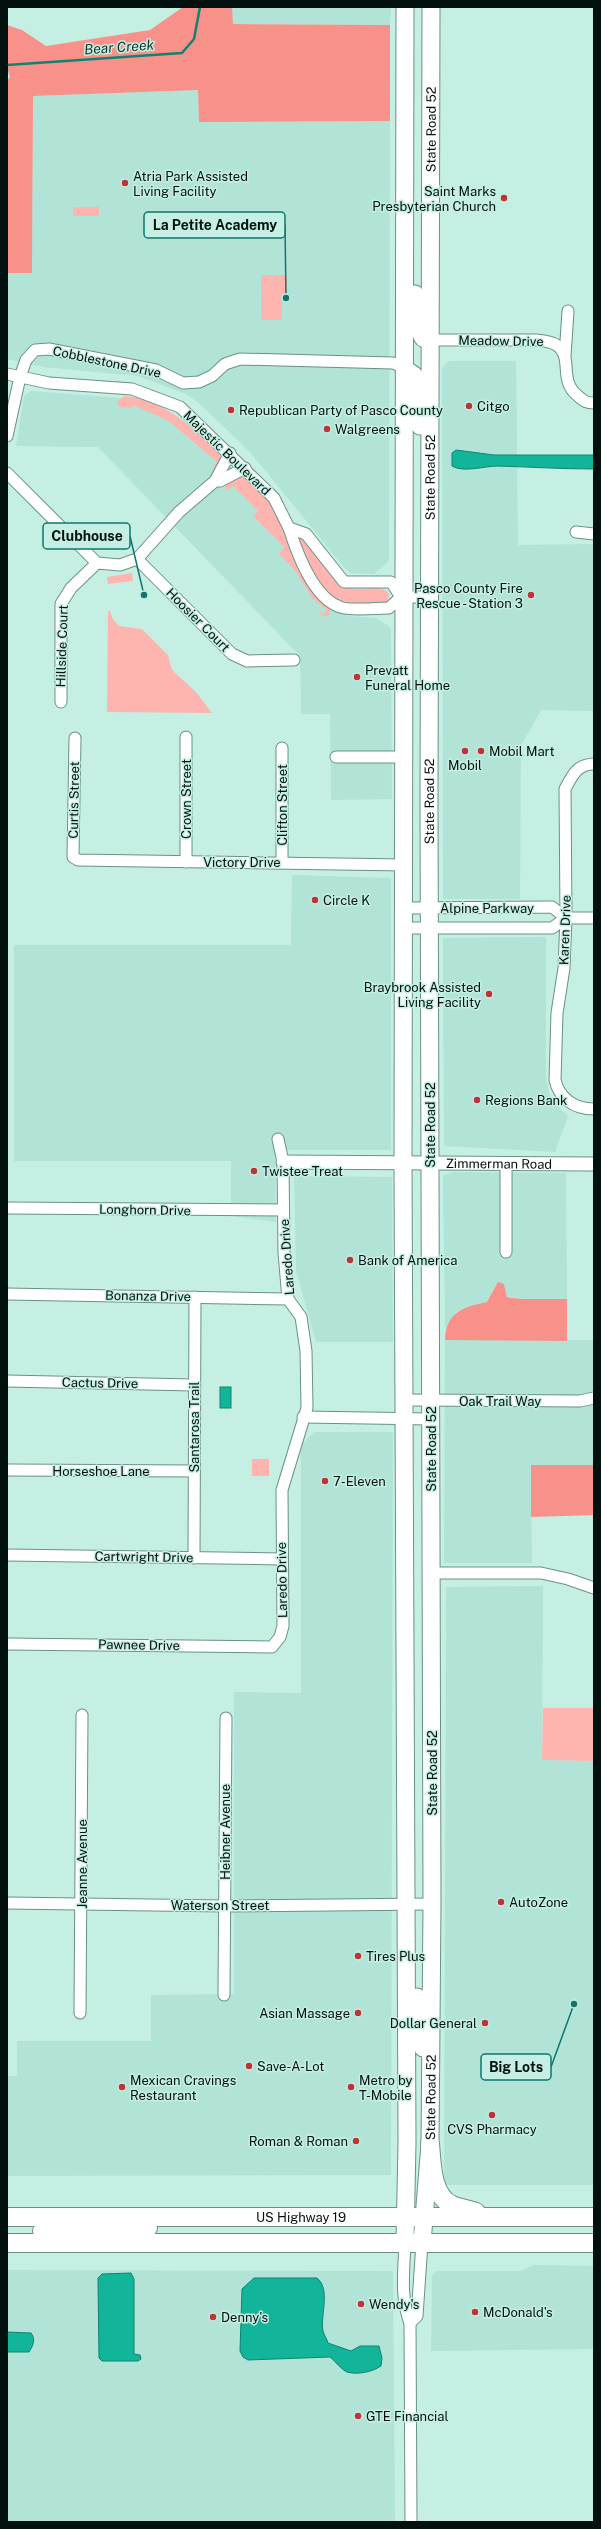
<svg xmlns="http://www.w3.org/2000/svg" width="601" height="2529" viewBox="0 0 601 2529" font-family="'Public Sans',sans-serif">
<style>
.built{fill:#b1e4d6}
.green{fill:#ffb5af}
.forest{fill:#f9918b}
.water{fill:#12b59a;stroke:#0e8470}
.lines{fill:none;stroke-linecap:round;stroke-linejoin:round}
.stream{stroke:#0e8470;stroke-width:2.5}
.minor-casing{stroke:#6a9187;stroke-width:13}
.tertiary-casing{stroke:#6a9187;stroke-width:15}
.primary-casing{stroke:#6a9187;stroke-width:19}
.trunk-casing{stroke:#6a9187;stroke-width:20}
.minor{stroke:#fff;stroke-width:11}
.tertiary{stroke:#fff;stroke-width:13}
.primary{stroke:#fff;stroke-width:17}
.trunk{stroke:#fff;stroke-width:18}
.poi-dot{fill:#c13136;stroke:#c5efe3;stroke-width:1.5}
.labels{text-anchor:middle;dominant-baseline:central;stroke-width:3;stroke-linejoin:round;paint-order:stroke}
.street-label{font-size:13px;fill:#03110e;stroke:#c5efe3}
.poi-label{font-size:13px;fill:#03110e;stroke:#c5efe3;text-anchor:start}
.water-label{font-size:14px;font-style:italic;fill:#19302b;stroke:#c5efe3}
.leader{fill:none;stroke:#0f766e;stroke-width:1.5}
.callout-dot{fill:#0f766e;stroke:#c5efe3;stroke-width:1.5}
.callout{fill:#c5efe3;stroke:#0f766e;stroke-width:1.5}
.callout-label{font-size:14px;text-anchor:middle;font-weight:bold;fill:#03110e}
</style>
<rect width="100%" height="100%" fill="#c5efe3"/>
<g class="built">
<polygon points="232,7 391,7 390,25 232,24"/>
<polygon points="198,90 199,122 390,121 389,561 374,574 350,573 342,565 251,453 200,404 186,394 138,376 43,367 7,359 7,273 32,273 33,96"/>
<polygon points="449,361 516,361 518,545 594,544 594,711 541,710 521,746 520,899 443,899 442,368"/>
<polygon points="31,391 135,399 164,410 221,457 261,496 309,591 327,607 348,616 376,618 391,628 392,799 331,800 330,714 301,714 300,656 98,447 16,446 24,396"/>
<polygon points="292,875 391,878 391,1150 275,1150 276,1222 231,1216 231,1161 14,1161 14,945 291,945"/>
<polygon points="546,937 546,1080 551,1100 568,1116 555,1152 444,1146 443,938"/>
<polygon points="453,1172 566,1173 567,1299 521,1299 507,1296 504,1284 493,1290 491,1299 487,1302 470,1306 455,1313 445,1329 443,1176"/>
<polygon points="294,1176 392,1177 393,1342 316,1342 296,1271"/>
<polygon points="445,1340 594,1340 594,1465 531,1465 532,1563 444,1563"/>
<polygon points="314,1432 393,1432 391,2175 7,2176 7,2076 17,2076 17,2041 151,2041 151,1995 234,1994 234,1692 301,1693 301,1445"/>
<polygon points="543,1586 542,1760 594,1761 594,2185 444,2185 446,1587"/>
<polygon points="534,2265 594,2266 594,2349 431,2351 432,2276 436,2271 520,2271"/>
<polygon points="7,2270 393,2271 395,2522 7,2522"/>
</g>
<g class="green">
<rect x="73" y="207" width="26" height="9"/>
<polygon points="287,275 287,293 282,294 282,320 261,320 261,275"/>
<path d="M124 396C165 399 193 429 222 454L224 458 217 469 213 467 217 462 169 421 133 405 132 408 119 407 117 402Z"/>
<path d="M237 476C273 479 294 565 312 591 317 598 324 602 330 607V615L324 616 317 611 324 613 327 610 313 599 294 569 279 554 284 547 253 516 258 511 233 486 226 491V483Z"/>
<path d="M302 538C313 551 334 579 349 587 360 593 381 582 389 594L388 602 385 604C322 605 323 593 299 540Z"/>
<polygon points="132,573 133,581 108,584 107,577"/>
<polygon points="108,611 110,611 112,618 119,626 142,629 168,655 172,670 196,692 212,713 107,712"/>
<rect x="252" y="1459" width="17" height="17"/>
<polygon points="543,1708 594,1708 594,1761 542,1760"/>
</g>
<g class="forest">
<polygon points="183,7 232,7 233,24 390,25 390,121 199,122 198,90 33,96 32,273 7,273 7,81 10,77 7,68 7,25 22,30 46,46 150,30"/>
<path d="M498 1282 504 1284 507 1297 521 1299H567V1341L445 1340C446 1312 463 1307 487 1302Z"/>
<polygon points="531,1465 594,1465 594,1515 531,1517"/>
</g>
<g class="water">
<path d="M456 450 494 455H594V469C562 469 530 467 498 466 484 466 464 473 452 466V453Z"/>
<rect x="220" y="1387" width="11" height="21"/>
<polygon points="131,2273 134,2279 134,2354 140,2355 141,2359 138,2361 102,2361 99,2358 98,2278 102,2274"/>
<path d="M254 2278H317C331 2289 320 2316 323 2331 324 2335 327 2339 328 2343L351 2351 360 2346H379L382 2358 381 2366C372 2372 358 2375 347 2372 342 2370 335 2361 330 2357L248 2360 243 2357 240 2351 242 2289Z"/>
<path d="M7 2332 31 2333C36 2339 33 2346 29 2352H7Z"/>
</g>
<g class="lines">
<polyline class="stream" points="7,65 182,53 194,39 200,7"/>
<defs>
<g id="minor">
<path d="M430 340H537C545 341 555 342 560 348 572 361 559 381 578 396 584 401 586 403 594 403"/>
<polyline points="565,356 568,311"/>
<polyline points="7,374 49,383 132,389 180,407 274,498 289,528"/>
<polyline points="7,436 20,377 26,360 35,350 49,349 156,370 183,383 199,382 212,376 225,364 240,359 393,363 405,368"/>
<polyline points="7,473 97,563"/>
<polyline points="215,481 220,481 245,468"/>
<polyline points="576,532 594,534"/>
<polyline points="137,559 232,654 247,661 294,660"/>
<path d="M401 597 391 582H344L306 534 289 528C297 553 313 598 340 607 350 611 377 608 389 608L401 597H429"/>
<polyline points="61,702 61,604 71,588 97,563 120,565 137,559 179,512 215,481 230,453"/>
<polyline points="75,738 73,857 78,860 405,865"/>
<polyline points="282,748 282,862"/>
<polyline points="336,757 405,757"/>
<path d="M594 764C577 764 572 776 565 789L566 918 564 968 557 1013 555 1080C559 1098 574 1109 594 1109"/>
<polyline points="186,862 186,737"/>
<polyline points="566,918 594,918"/>
<polyline points="405,928 552,928 566,918 552,907 405,908"/>
<polyline points="7,1208 283,1210"/>
<polyline points="506,1252 506,1164"/>
<polyline points="7,1294 288,1299"/>
<polyline points="7,1381 193,1385"/>
<polyline points="405,1400 580,1401 594,1398"/>
<polyline points="303,1417 431,1419"/>
<polyline points="7,1470 194,1471"/>
<polyline points="7,1555 282,1559"/>
<polyline points="194,1558 195,1297"/>
<polyline points="431,1573 541,1573 568,1579 594,1588"/>
<polyline points="7,1644 272,1647 280,1637 283,1626 282,1490 307,1408 306,1351 301,1317 288,1299 284,1253 283,1162 278,1139"/>
<polyline points="7,1903 225,1906 432,1904"/>
<polyline points="224,1995 226,1718"/>
<polyline points="80,2013 82,1715"/>
<path d="M405 2242C404 2269 400 2298 410 2323L417 2316 422 2243"/>
<polyline points="410,2323 411,2522"/>
</g>
<g id="tertiary">
<path id="s1" d="M283 1162 594 1164"/>
</g>
<g id="primary">
<polyline points="405,7 403,1162 407,2143 405,2242"/>
<polyline points="415,294 418,328 423,338 430,340"/>
<polyline points="408,371 414,375 420,426"/>
<polyline points="417,1997 421,2043 423,2048"/>
<path id="s2" d="M422 2243 430 2144 432 1904 429 804 431 7"/>
</g>
<g id="trunk">
<path d="M430 2144C432 2163 431 2195 452 2205 459 2208 468 2209 476 2212"/>
<path id="s3" d="M7 2217H594"/>
<path d="M42 2231C62 2231 74 2231 89 2217"/>
<polyline points="7,2243 594,2243"/>
<path d="M80 2243C94 2224 126 2229 148 2228"/>
</g>
</defs>
<use href="#minor" class="minor-casing"/>
<use href="#tertiary" class="tertiary-casing"/>
<use href="#primary" class="primary-casing"/>
<use href="#trunk" class="trunk-casing"/>
<use href="#minor" class="minor"/>
<use href="#tertiary" class="tertiary"/>
<use href="#primary" class="primary"/>
<use href="#trunk" class="trunk"/>
</g>
<g class="poi-dot">
<circle cx="125" cy="183" r="4"/>
<circle cx="504" cy="198" r="4"/>
<circle cx="469" cy="406" r="4"/>
<circle cx="231" cy="410" r="4"/>
<circle cx="327" cy="429" r="4"/>
<circle cx="531" cy="595" r="4"/>
<circle cx="357" cy="677" r="4"/>
<circle cx="465" cy="751" r="4"/>
<circle cx="481" cy="751" r="4"/>
<circle cx="315" cy="900" r="4"/>
<circle cx="489" cy="994" r="4"/>
<circle cx="477" cy="1100" r="4"/>
<circle cx="254" cy="1171" r="4"/>
<circle cx="350" cy="1260" r="4"/>
<circle cx="325" cy="1481" r="4"/>
<circle cx="501" cy="1902" r="4"/>
<circle cx="358" cy="1956" r="4"/>
<circle cx="358" cy="2013" r="4"/>
<circle cx="485" cy="2023" r="4"/>
<circle cx="249" cy="2066" r="4"/>
<circle cx="122" cy="2087" r="4"/>
<circle cx="351" cy="2087" r="4"/>
<circle cx="492" cy="2115" r="4"/>
<circle cx="356" cy="2141" r="4"/>
<circle cx="361" cy="2304" r="4"/>
<circle cx="475" cy="2312" r="4"/>
<circle cx="213" cy="2317" r="4"/>
<circle cx="358" cy="2416" r="4"/>
</g>
<g class="labels">
<g class="street-label">
<text stroke="none"><textPath href="#s2" startOffset="2114">State Road 52</textPath></text>
<text transform="translate(501 341) rotate(1)">Meadow Drive</text>
<text transform="translate(107 362) rotate(12)">Cobblestone Drive</text>
<text transform="translate(227 453) rotate(44)">Majestic Boulevard</text>
<text stroke="none"><textPath href="#s2" startOffset="1766">State Road 52</textPath></text>
<text transform="translate(198 620) rotate(45)">Hoosier Court</text>
<text transform="translate(62 646) rotate(-88)">Hillside Court</text>
<text transform="translate(186 799) rotate(-90)">Crown Street</text>
<text transform="translate(74 800) rotate(-89)">Curtis Street</text>
<text stroke="none"><textPath href="#s2" startOffset="1442">State Road 52</textPath></text>
<text transform="translate(282 805) rotate(-90)">Clifton Street</text>
<text x="242" y="862">Victory Drive</text>
<text x="487" y="908">Alpine Parkway</text>
<text transform="translate(565 930) rotate(-88)">Karen Drive</text>
<text transform="translate(430 1125) rotate(-90)">State Road 52</text>
<text stroke="none"><textPath href="#s1" startOffset="216">Zimmerman Road</textPath></text>
<text transform="translate(145 1210) rotate(1)">Longhorn Drive</text>
<text transform="translate(287 1257) rotate(-94)">Laredo Drive</text>
<text transform="translate(148 1296) rotate(1)">Bonanza Drive</text>
<text transform="translate(100 1383) rotate(1)">Cactus Drive</text>
<text x="500" y="1401">Oak Trail Way</text>
<text transform="translate(194 1427) rotate(-90)">Santarosa Trail</text>
<text transform="translate(431 1449) rotate(-90)">State Road 52</text>
<text x="101" y="1471">Horseshoe Lane</text>
<text transform="translate(144 1557) rotate(1)">Cartwright Drive</text>
<text transform="translate(282 1580) rotate(-91)">Laredo Drive</text>
<text transform="translate(139 1645) rotate(1)">Pawnee Drive</text>
<text transform="translate(432 1773) rotate(-90)">State Road 52</text>
<text transform="translate(225 1832) rotate(-90)">Heibner Avenue</text>
<text transform="translate(82 1864) rotate(-90)">Jeanne Avenue</text>
<text x="220" y="1905">Waterson Street</text>
<text stroke="none"><textPath href="#s2" startOffset="146">State Road 52</textPath></text>
<text stroke="none"><textPath href="#s3" startOffset="294">US Highway 19</textPath></text>
</g>
<g class="poi-label">
<text x="133" y="176">Atria Park Assisted<tspan x="133" dy="15">Living Facility</tspan></text>
<text x="496" y="191" text-anchor="end">Saint Marks<tspan x="496" dy="15">Presbyterian Church</tspan></text>
<text x="477" y="406">Citgo</text>
<text x="239" y="410">Republican Party of Pasco County</text>
<text x="335" y="429">Walgreens</text>
<text x="523" y="588" text-anchor="end">Pasco County Fire<tspan x="523" dy="15">Rescue - Station 3</tspan></text>
<text x="365" y="670">Prevatt<tspan x="365" dy="15">Funeral Home</tspan></text>
<text x="489" y="751">Mobil Mart</text>
<text x="465" y="765" text-anchor="middle">Mobil</text>
<text x="323" y="900">Circle K</text>
<text x="481" y="987" text-anchor="end">Braybrook Assisted<tspan x="481" dy="15">Living Facility</tspan></text>
<text x="485" y="1100">Regions Bank</text>
<text x="262" y="1171">Twistee Treat</text>
<text x="358" y="1260">Bank of America</text>
<text x="333" y="1481">7-Eleven</text>
<text x="509" y="1902">AutoZone</text>
<text x="366" y="1956">Tires Plus</text>
<text x="350" y="2013" text-anchor="end">Asian Massage</text>
<text x="477" y="2023" text-anchor="end">Dollar General</text>
<text x="257" y="2066">Save-A-Lot</text>
<text x="130" y="2080">Mexican Cravings<tspan x="130" dy="15">Restaurant</tspan></text>
<text x="359" y="2080">Metro by<tspan x="359" dy="15">T-Mobile</tspan></text>
<text x="492" y="2129" text-anchor="middle">CVS Pharmacy</text>
<text x="348" y="2141" text-anchor="end">Roman &amp; Roman</text>
<text x="369" y="2304">Wendy's</text>
<text x="483" y="2312">McDonald's</text>
<text x="221" y="2317">Denny's</text>
<text x="366" y="2416">GTE Financial</text>
</g>
<g class="water-label">
<text transform="translate(119 47) rotate(-4)">Bear Creek</text>
</g>
</g>
<path class="leader" d="M286 298L285 225M144 595L130 536M574 2004L551 2067"/>
<g class="callout-dot">
<circle cx="286" cy="298" r="4"/>
<circle cx="144" cy="595" r="4"/>
<circle cx="574" cy="2004" r="4"/>
</g>
<g class="callout">
<rect x="144" y="212" width="141" height="26" rx="4"/>
<rect x="43" y="523" width="87" height="26" rx="4"/>
<rect x="481" y="2054" width="70" height="26" rx="4"/>
</g>
<g class="callout-label">
<text x="215" y="230">La Petite Academy</text>
<text x="87" y="541">Clubhouse</text>
<text x="516" y="2072">Big Lots</text>
</g>
<rect width="601" height="2529" fill="none" stroke="#03110e" stroke-width="16"/>
</svg>
